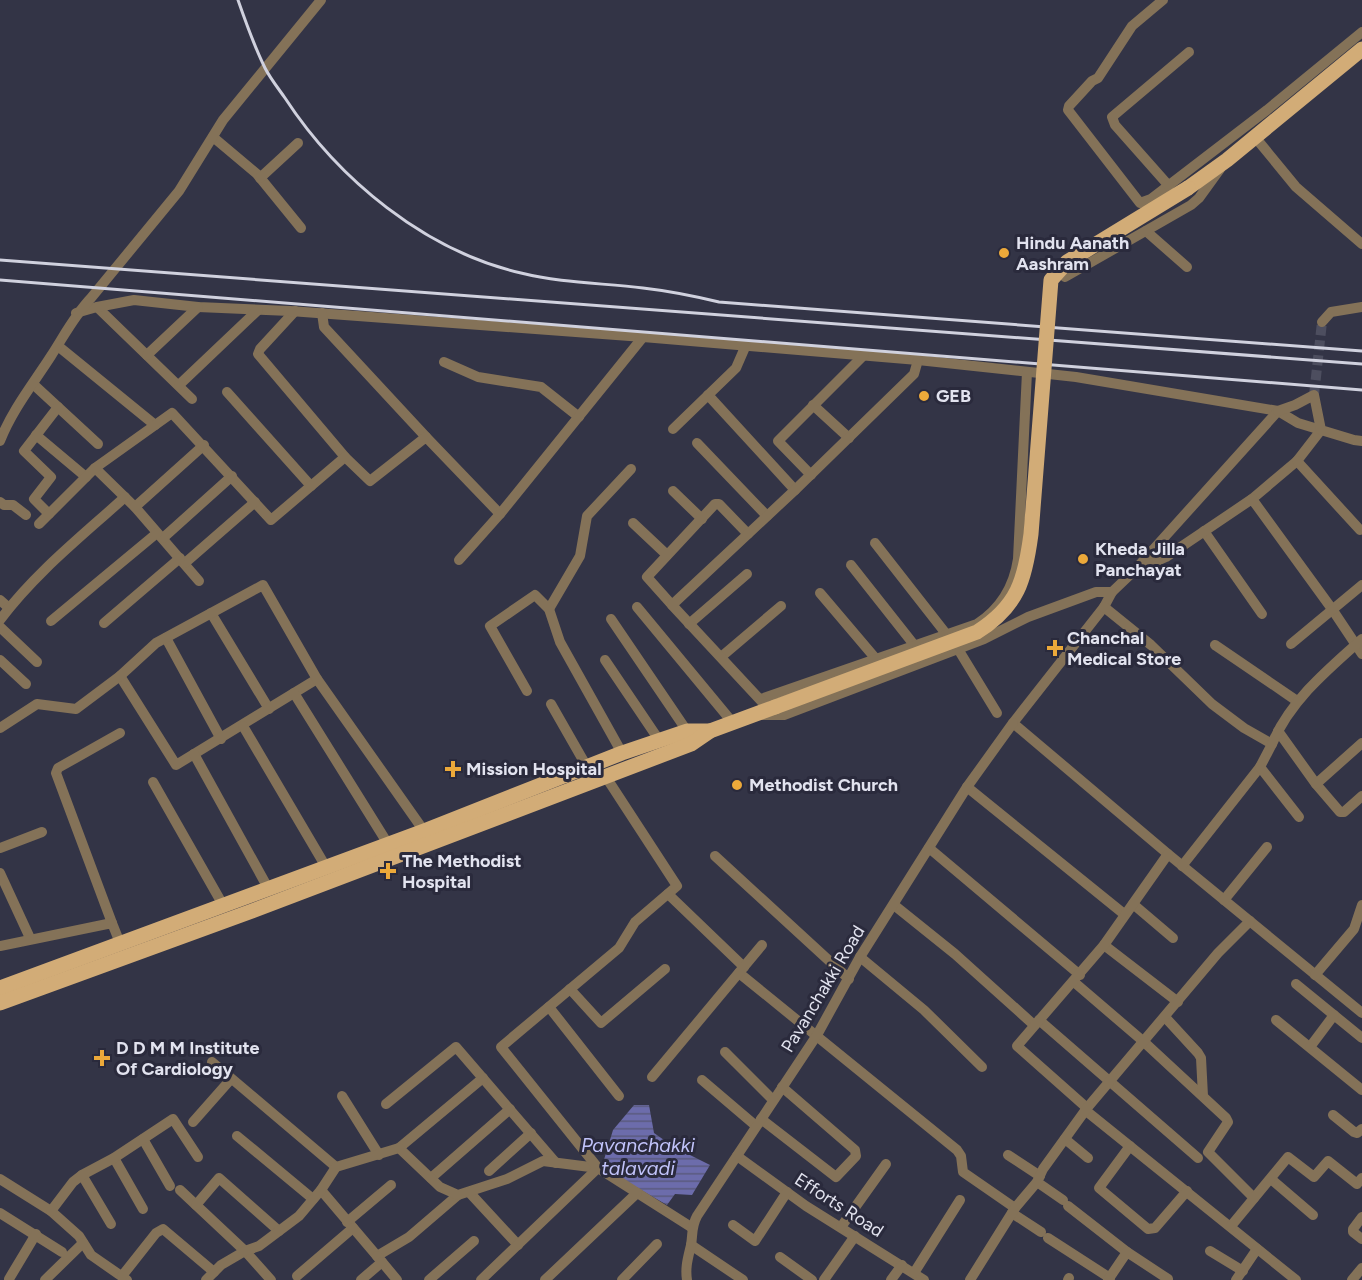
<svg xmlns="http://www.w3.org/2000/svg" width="1362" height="1280" viewBox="0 0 1362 1280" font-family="Figtree,sans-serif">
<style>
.water{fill:url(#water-rules)}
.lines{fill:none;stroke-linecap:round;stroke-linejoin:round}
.street-tunnel{stroke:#4d4e5f;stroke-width:10;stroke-dasharray:10 5;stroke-linecap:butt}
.street{stroke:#847258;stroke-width:10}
.primary{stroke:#d2ac77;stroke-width:15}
.rail{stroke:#d0d1de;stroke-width:3}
.primary-bridge{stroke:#d2ac77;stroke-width:15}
.poi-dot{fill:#eca93a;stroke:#2a2a3c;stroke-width:2}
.labels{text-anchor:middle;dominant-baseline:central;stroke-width:6;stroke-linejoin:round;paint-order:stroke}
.poi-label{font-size:18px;font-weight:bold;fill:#e2e3ef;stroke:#2a2a3c;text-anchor:start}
.street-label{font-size:18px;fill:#e2e3ef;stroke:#2a2a3c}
.water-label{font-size:20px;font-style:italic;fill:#c1c3fa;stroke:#2a2a3c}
</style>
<defs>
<pattern id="water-rules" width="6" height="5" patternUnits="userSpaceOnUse" patternTransform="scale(1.5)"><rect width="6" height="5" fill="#6c6cab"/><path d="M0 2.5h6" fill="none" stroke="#5a5a7e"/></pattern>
</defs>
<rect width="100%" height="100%" fill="#333446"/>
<polygon class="water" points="634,1105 649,1105 654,1133 674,1147 710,1165 692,1195 675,1194 667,1205 617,1176 603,1163 613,1130"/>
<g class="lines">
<polyline class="street-tunnel" points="1314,395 1322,322"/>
<g class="street">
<polyline points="1163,0 1132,26 1098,78 1092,81 1069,106 1068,110 1140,203 1151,199 1267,110 1362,32"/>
<polyline points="213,137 257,174 301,228"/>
<polyline points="1255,137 1296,187 1362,244"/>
<polyline points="260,178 298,143"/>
<polyline points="1169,186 1115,125 1112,117 1189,52"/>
<polyline points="1146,231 1187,267"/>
<polyline points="1065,277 1191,205 1199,198 1220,169"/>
<polyline points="97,307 192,399"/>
<polyline points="295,311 260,349 258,354 345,457"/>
<polyline points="76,313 97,307 134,300 198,307 290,311 643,337 918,360 1076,377 1278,411 1298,423 1321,430 1297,461 1252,499"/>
<polyline points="322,313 324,327 426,437"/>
<polyline points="1322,322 1331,312 1362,307"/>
<polyline points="58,346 155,425"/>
<polyline points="147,355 198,307"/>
<polyline points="444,362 478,377 541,387 579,417"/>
<polyline points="33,384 98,444"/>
<polyline points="179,385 258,310"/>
<polyline points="227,392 311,486"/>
<polyline points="708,395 795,490"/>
<polyline points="813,405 849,438"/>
<polyline points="1278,411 1133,572 1112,592 1104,607 1013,723 1168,854 1362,1013"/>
<polyline points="1278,411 1295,405 1314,395 1321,430 1354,440 1362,441"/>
<polyline points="673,429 736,368 746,345"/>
<polyline points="36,435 86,477"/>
<path d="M0 441C12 410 33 384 51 356 64 336 74 316 91 298L179 191 223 120 321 0"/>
<polyline points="697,443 767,516"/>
<polyline points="1297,461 1360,530"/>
<polyline points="95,468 135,507 199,581"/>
<polyline points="811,475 778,441 864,355"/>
<polyline points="673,491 702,519"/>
<polyline points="0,502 4,505 13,505 26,515"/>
<polyline points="135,507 204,445"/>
<polyline points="49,514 34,499 51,477 24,451 58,407"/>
<polyline points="633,523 667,555"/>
<polyline points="39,524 95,468 172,413 271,520 345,457 370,481 426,437 500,514 643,337"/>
<polyline points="1204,531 1262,614"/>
<polyline points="163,538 232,476"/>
<polyline points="875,543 947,635"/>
<polyline points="459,560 500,514"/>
<polyline points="185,563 255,502"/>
<polyline points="851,565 915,646"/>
<polyline points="1139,569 1166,557 1252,499 1332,609 1362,654"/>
<polyline points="820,593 876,659"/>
<polyline points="0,600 9,608"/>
<polyline points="672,605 647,577 715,504 719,504 748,534"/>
<polyline points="637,607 733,723"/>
<polyline points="1104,607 1151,645 1212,704 1244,728 1272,744 1260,767 1182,866"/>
<polyline points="549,609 580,556 587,516 631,469"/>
<polyline points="211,613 269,709"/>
<polyline points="611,619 687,731"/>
<path d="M0 620C35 573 82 536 125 497"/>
<polyline points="51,621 157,533"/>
<polyline points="104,623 180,558"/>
<polyline points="689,624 747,574"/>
<polyline points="0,627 37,662"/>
<polyline points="166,638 221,739"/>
<polyline points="1291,644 1362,585"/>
<polyline points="1215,645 1297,701"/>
<polyline points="958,649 997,713"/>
<polyline points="721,657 781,606"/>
<polyline points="0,660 26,684"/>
<polyline points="605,660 659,740"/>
<polyline points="120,676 176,765 317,679"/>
<polyline points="527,691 490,626 535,595 549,609 560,642 622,753"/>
<polyline points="294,693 388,844"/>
<path d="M761 699 977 624C1000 609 1014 586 1018 559L1027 372"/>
<polyline points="551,704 587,767"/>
<polyline points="765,705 672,605 795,490 914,374 918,360"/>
<polyline points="758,715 784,715 984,639 1028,617 1096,592 1112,592"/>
<polyline points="243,726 326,867"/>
<polyline points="0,728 37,704 76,709 120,676 156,643 263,585 317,679 424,831"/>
<polyline points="1278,731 1316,784 1340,812 1344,812 1362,796"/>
<path d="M1272 744C1290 701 1327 670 1362 639"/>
<polyline points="194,754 268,888"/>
<polyline points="1260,767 1299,817"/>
<polyline points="153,782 223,905"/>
<polyline points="1316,784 1362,743"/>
<polyline points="967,787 1124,914"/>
<polyline points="0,848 42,832"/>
<polyline points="929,848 1080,975"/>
<polyline points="715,856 849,979"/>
<polyline points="0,873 30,938"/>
<polyline points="668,894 744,967"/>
<polyline points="1224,900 1267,847"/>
<polyline points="1133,904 1173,938"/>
<polyline points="894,905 955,954 1034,1025"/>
<polyline points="112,923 56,773 58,768 120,733"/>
<polyline points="1104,945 1178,1002"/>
<polyline points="0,946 112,923 120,943"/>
<polyline points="860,957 924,1010 982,1067"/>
<polyline points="739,973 957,1150 961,1156 963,1172 1015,1208"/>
<polyline points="1315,975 1354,929 1362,905"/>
<polyline points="1074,982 1144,1042 1226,1118 1228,1122 1208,1152 1254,1198"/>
<polyline points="1296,984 1362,1038"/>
<polyline points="570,989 601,1023 665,969"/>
<polyline points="549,1007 619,1096"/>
<polyline points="1165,1017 1198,1053 1201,1058 1203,1096"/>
<polyline points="1039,1020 1198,1158"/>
<polyline points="1276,1020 1362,1090"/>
<polyline points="1310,1047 1334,1015"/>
<polyline points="725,1052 773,1100"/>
<polyline points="212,1062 336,1167"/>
<polyline points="652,1077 762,945"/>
<polyline points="702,1080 756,1126"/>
<polyline points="342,1096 379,1155"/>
<polyline points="386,1104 456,1047 556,1163"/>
<polyline points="1087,1108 1017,1046 1104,945 1168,854"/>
<polyline points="1085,1110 1296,1280"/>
<polyline points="1333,1115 1354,1132 1357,1133 1362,1129"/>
<polyline points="761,1119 836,1177 856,1156 855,1150 782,1087"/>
<polyline points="193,1122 231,1079"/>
<polyline points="237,1136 313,1199"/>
<polyline points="143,1139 170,1186"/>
<polyline points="1065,1139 1088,1158"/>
<polyline points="1130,1146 1099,1188 1148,1229 1155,1228 1187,1191"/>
<polyline points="399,1148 483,1078"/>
<polyline points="1008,1155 1040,1176"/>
<polyline points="737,1156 806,1206 924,1280"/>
<polyline points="114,1158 143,1209"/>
<polyline points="489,1171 531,1133"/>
<polyline points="82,1175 111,1224"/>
<polyline points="431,1178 510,1109"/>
<polyline points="0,1179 51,1211 79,1236 91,1255 127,1280"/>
<polyline points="1271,1179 1313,1215"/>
<polyline points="1037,1182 1063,1200"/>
<polyline points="180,1190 245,1251 271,1280"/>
<polyline points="321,1190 377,1256 409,1237 458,1195"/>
<polyline points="469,1192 518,1245"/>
<polyline points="196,1205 219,1178 279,1231"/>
<polyline points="1068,1206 1127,1252"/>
<polyline points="51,1211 73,1182 82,1175 114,1158 173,1119 198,1157"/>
<polyline points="0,1213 62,1252"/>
<polyline points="1012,1213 1041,1232"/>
<polyline points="1362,1217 1353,1229 1353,1232 1362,1239"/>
<polyline points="347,1222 391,1185"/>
<polyline points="733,1225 755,1241 787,1192"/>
<polyline points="1231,1226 1288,1157 1314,1177 1328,1161 1357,1184 1362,1178"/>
<polyline points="841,1227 886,1164"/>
<polyline points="1048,1238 1110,1278"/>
<polyline points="691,1245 743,1280"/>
<polyline points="1210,1251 1243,1271"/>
<polyline points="377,1256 397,1280"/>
<polyline points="780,1257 812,1280"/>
<polyline points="914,1273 960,1200"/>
<polyline points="122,1276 156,1233 163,1229 214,1272"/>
<polyline points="297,1276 353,1228"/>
<polyline points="9,1279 36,1234"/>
<polyline points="45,1280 83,1243"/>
<polyline points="206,1280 221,1265 245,1251 259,1246 299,1216 321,1190 336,1167 399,1148 440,1187 458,1195 507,1179 543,1161 598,1168 691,1227"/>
<polyline points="361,1280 382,1262"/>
<polyline points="429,1280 474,1241"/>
<polyline points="481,1280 598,1168 501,1047 619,948 635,922 677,886 606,777"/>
<polyline points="545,1280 637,1193"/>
<polyline points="622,1280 657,1244"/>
<path d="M687 1280C685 1267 688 1258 691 1245 693 1234 691 1227 697 1216L817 1035 860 957 967 787 1013 723"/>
<polyline points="824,1280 855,1236"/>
<polyline points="891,1280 902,1265"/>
<polyline points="970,1280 1015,1208 1037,1182 1043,1169 1087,1108 1218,953 1250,921"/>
<polyline points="1068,1280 1069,1278"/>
<polyline points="1108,1280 1127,1252 1168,1279 1167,1280"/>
<polyline points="1236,1280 1257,1249"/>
<polyline points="1352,1280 1362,1268"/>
</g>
<g class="primary">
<polyline points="1188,188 1227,160 1362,49"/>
<polyline points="0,988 424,831 622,753 687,731 710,731"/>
<polyline points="0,1003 252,911 691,744 710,731 775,707"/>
</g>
<g class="rail">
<path d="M238 0C246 23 254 46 265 68 270 78 278 88 285 98 338 179 425 251 521 273 561 283 602 283 643 288 669 291 694 296 719 302L1362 351"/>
<polyline points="0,260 1362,364"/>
<polyline points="0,280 1362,390"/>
</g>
<path class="primary-bridge" d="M775 707 977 632C1018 606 1025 580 1031 534L1051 280 1067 262 1188 188"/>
</g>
<g class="poi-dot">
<circle cx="1004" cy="253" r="6"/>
<circle cx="924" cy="396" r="6"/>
<circle cx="1083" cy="559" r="6"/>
<path d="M1052 639h6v6h6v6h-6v6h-6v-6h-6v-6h6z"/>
<path d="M450 760h6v6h6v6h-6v6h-6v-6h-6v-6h6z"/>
<circle cx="737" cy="785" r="6"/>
<path d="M385 862h6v6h6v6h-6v6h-6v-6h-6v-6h6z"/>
<path d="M99 1049h6v6h6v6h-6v6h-6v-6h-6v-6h6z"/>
</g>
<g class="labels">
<g class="poi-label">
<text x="1016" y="243">Hindu Aanath<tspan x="1016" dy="21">Aashram</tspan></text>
<text x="936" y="396">GEB</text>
<text x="1095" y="549">Kheda Jilla<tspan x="1095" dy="21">Panchayat</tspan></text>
<text x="1067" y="638">Chanchal<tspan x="1067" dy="21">Medical Store</tspan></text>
<text x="466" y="769">Mission Hospital</text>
<text x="749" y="785">Methodist Church</text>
<text x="402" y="861">The Methodist<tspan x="402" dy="21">Hospital</tspan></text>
<text x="116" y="1048">D D M M Institute<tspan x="116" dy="21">Of Cardiology</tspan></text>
</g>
<g class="street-label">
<text transform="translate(823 989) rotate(-59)">Pavanchakki Road</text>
<text transform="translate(839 1205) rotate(33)">Efforts Road</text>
</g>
<g class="water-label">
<text x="638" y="1145">Pavanchakki<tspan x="638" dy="23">talavadi</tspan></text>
</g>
</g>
</svg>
